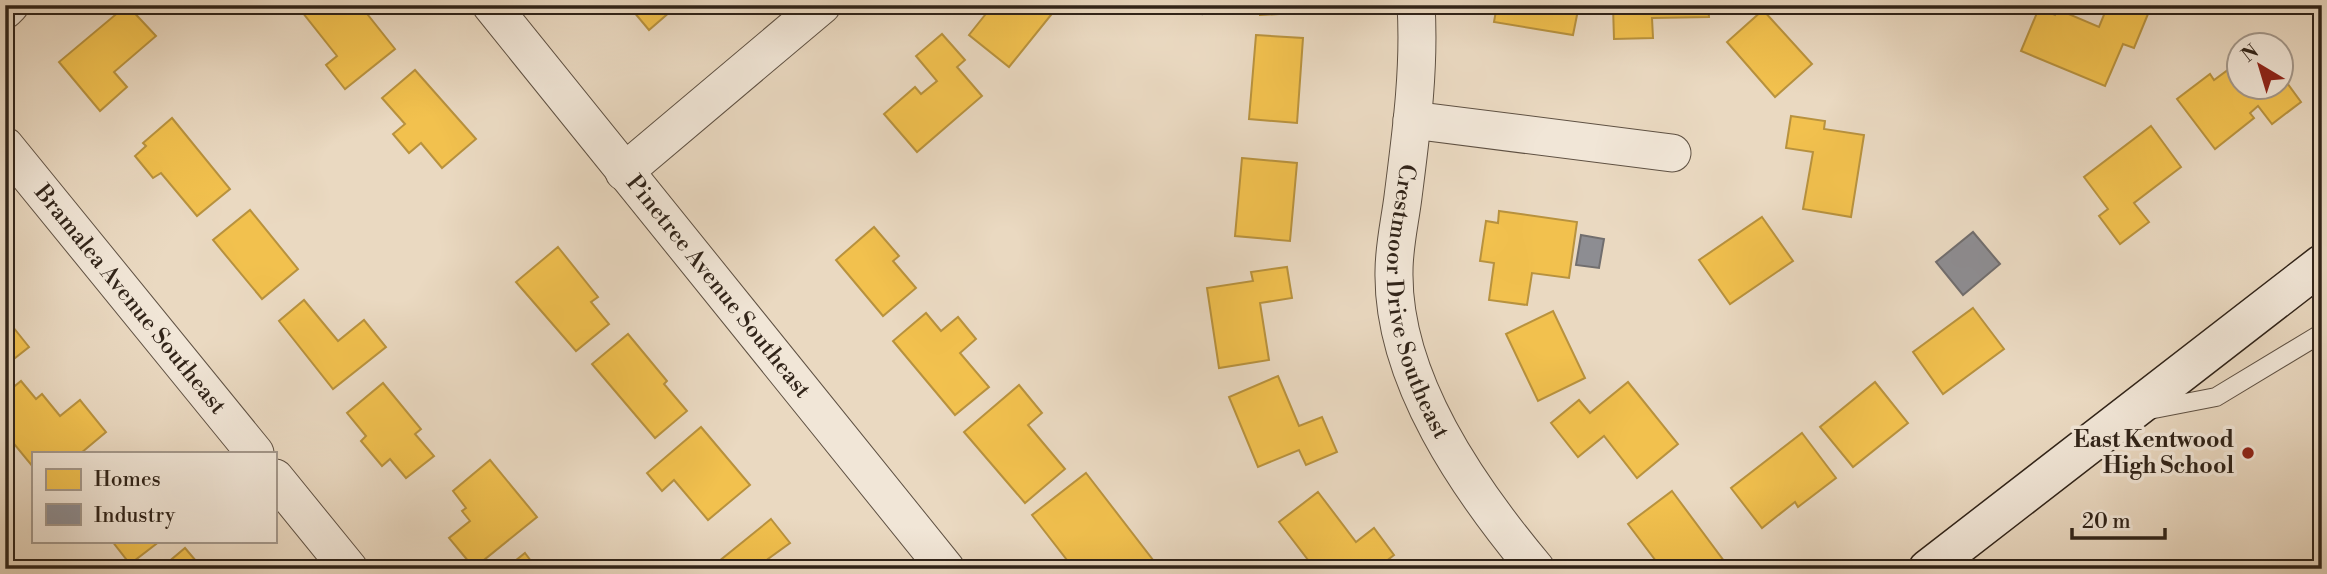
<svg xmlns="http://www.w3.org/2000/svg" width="2327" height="574" viewBox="0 0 2327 574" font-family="'Libre Bodoni',serif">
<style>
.homes{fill:#f2c14e;stroke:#b8923e;stroke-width:2}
.industry{fill:#8d8d92;stroke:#716e6e;stroke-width:2}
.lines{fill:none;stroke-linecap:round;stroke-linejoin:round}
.service-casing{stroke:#5f5143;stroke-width:20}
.minor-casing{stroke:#5f5143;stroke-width:39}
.secondary-casing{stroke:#312419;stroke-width:41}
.service{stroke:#f1e6d7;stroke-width:18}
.minor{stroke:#f1e6d7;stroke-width:37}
.secondary{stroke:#f1e6d7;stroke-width:38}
.poi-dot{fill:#8f2418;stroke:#f1e6d7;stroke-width:2.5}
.labels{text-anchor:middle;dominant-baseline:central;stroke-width:7;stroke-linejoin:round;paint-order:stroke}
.street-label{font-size:23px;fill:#312419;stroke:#f1e6d7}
.poi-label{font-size:23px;font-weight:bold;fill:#312419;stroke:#f1e6d7;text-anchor:end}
</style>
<rect width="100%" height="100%" fill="#ead9c1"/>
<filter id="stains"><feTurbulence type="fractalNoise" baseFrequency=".00286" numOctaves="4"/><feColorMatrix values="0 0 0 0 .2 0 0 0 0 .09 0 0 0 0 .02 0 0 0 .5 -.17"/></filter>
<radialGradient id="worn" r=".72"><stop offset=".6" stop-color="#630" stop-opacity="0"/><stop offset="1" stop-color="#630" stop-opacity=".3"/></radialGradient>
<g class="homes">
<polygon points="127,5 156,36 114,72 127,87 100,111 59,62"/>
<polygon points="302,5 360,5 395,49 345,89 326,65 337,56 299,8"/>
<polygon points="628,5 678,5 649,30"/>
<polygon points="993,5 1005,6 1059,5 1009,67 969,35"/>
<polygon points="1260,5 1296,5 1296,13 1260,15"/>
<polygon points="1497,5 1579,5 1573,35 1494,22"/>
<polygon points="1635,5 1708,5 1709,17 1652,18 1653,38 1614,39 1613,6"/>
<polygon points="2108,5 2128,5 2148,14 2134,48 2123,44 2105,86 2021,51 2039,8 2055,15 2057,9 2099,27"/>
<polygon points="1763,10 1812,64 1775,97 1727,42"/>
<polygon points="942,34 965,60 957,67 982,96 917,152 884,114 915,87 921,94 937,81 916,56"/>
<polygon points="1256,35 1303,38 1297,123 1249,119"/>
<polygon points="2240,61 2240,88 2282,88 2282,76 2301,102 2272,124 2258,106 2250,113 2254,118 2215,149 2177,99 2210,74 2214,80"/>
<polygon points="415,70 476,139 442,168 421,143 409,153 393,134 405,124 382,98"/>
<polygon points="1791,116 1825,121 1824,129 1864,135 1851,217 1803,209 1813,152 1786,148"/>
<polygon points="172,118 230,189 197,216 161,173 153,178 135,156 146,146 143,143"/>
<polygon points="2151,126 2181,167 2134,203 2149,222 2120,244 2099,216 2108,209 2084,177"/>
<polygon points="1242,158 1297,163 1290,241 1235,236"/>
<polygon points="250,210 298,269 262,299 213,240"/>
<polygon points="1499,211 1577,222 1569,278 1532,273 1527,305 1489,300 1494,263 1480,261 1486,221 1498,223"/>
<polygon points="1762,217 1793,261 1730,304 1699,260"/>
<polygon points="874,227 899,256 893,261 916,288 883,316 836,260"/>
<polygon points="558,247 598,297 591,302 609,324 576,351 516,282"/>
<polygon points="1287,267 1292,298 1260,303 1269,360 1219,368 1207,288 1253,281 1251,272"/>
<polygon points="304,300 338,341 364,320 386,347 333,389 279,321"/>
<polygon points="1973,308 2004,349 1943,394 1913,352"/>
<polygon points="1553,311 1585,378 1538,401 1506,334"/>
<polygon points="926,313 941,331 958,317 976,339 960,353 989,387 955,415 893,341"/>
<polygon points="5,317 29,347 5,366"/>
<polygon points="628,334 667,381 664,384 687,411 655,438 592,364"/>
<polygon points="1278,376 1299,426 1322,417 1337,452 1306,465 1299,450 1258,467 1229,397"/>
<polygon points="21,381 36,399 42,394 60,416 80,400 106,432 81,453 33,453 33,467 5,433 5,394"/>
<polygon points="1628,382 1678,444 1637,478 1604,436 1578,457 1551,423 1579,400 1590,413"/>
<polygon points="1875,382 1908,423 1853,467 1820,427"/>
<polygon points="383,383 421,429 415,434 434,456 406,478 390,459 382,466 361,441 366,436 347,413"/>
<polygon points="1019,385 1042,413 1028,425 1065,469 1025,503 964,432"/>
<polygon points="701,427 750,485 708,520 674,480 662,491 647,473"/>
<polygon points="1802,433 1836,478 1798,507 1795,502 1762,528 1731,488"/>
<polygon points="490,460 537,517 474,568 449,538 470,521 462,511 466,508 453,491"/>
<polygon points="1086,473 1160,569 1074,569 1032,515"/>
<polygon points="1672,491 1730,569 1662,569 1628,524"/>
<polygon points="1318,492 1356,542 1374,528 1394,555 1376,569 1361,569 1358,565 1353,569 1315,569 1279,522"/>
<polygon points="771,519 790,543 768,559 776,569 723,569 718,562"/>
<polygon points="112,541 160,541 130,564"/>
<polygon points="185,548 201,567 207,563 211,569 160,569"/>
<polygon points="525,553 537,569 505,569"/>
</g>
<g class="industry">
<polygon points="1173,5 1203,5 1202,14 1172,10"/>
<polygon points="1973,232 2000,264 1963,295 1936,262"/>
<polygon points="1581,235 1604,239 1599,268 1576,265"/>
</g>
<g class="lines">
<defs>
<polyline id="service" points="2149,410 2216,397 2322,333"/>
<g id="minor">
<path id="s1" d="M491 5 946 569"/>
<path id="s2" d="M1416 5C1420 69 1411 134 1403 197 1400 221 1394 246 1394 271 1392 379 1469 489 1536 569"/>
<polyline points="5,10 10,5"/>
<polyline points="1412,120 1672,153"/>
<path id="s3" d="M5 146 255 453"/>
<polyline points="624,172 822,5"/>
<polyline points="275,478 349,569"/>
</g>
<polyline id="secondary" points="1928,569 2322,264"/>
</defs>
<use href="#service" class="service-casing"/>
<use href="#minor" class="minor-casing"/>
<use href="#secondary" class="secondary-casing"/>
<use href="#service" class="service"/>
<use href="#minor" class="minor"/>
<use href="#secondary" class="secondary"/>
</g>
<circle class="poi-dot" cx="2248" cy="453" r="7"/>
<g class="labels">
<g class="street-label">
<text stroke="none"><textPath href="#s1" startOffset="362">Pinetree Avenue Southeast</textPath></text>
<text stroke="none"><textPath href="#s3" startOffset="198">Bramalea Avenue Southeast</textPath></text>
<text stroke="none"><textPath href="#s2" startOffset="301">Crestmoor Drive Southeast</textPath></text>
</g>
<g class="poi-label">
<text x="2234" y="440">East Kentwood<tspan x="2234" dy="26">High School</tspan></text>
</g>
</g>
<rect width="2327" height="574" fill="none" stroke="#ead9c1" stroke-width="28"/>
<rect x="7" y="7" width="2313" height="560" fill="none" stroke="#312419" stroke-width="3.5"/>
<rect x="14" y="14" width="2299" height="546" fill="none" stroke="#312419" stroke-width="2"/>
<rect x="32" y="452" width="245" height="91" fill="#f1e6d7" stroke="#a4988b" stroke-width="2"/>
<rect x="46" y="469" width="35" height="21" fill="#f2c14e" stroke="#a4988b" stroke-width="2"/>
<text x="94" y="486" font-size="21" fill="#312419">Homes</text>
<rect x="46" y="504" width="35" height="21" fill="#8d8d92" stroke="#a4988b" stroke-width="2"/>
<text x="94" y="522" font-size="21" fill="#312419">Industry</text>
<g transform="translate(2260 66) rotate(322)"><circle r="33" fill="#f1e6d7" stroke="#a4988b" stroke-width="2"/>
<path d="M0-5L12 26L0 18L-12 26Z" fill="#8f2418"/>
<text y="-10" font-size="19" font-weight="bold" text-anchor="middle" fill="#312419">N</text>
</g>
<path d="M2072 528v10h93v-10" fill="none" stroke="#312419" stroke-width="3.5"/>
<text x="2082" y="528" font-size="21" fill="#312419" stroke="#f1e6d7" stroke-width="5" paint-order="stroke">20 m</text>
<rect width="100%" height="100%" filter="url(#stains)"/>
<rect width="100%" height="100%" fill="url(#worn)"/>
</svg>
